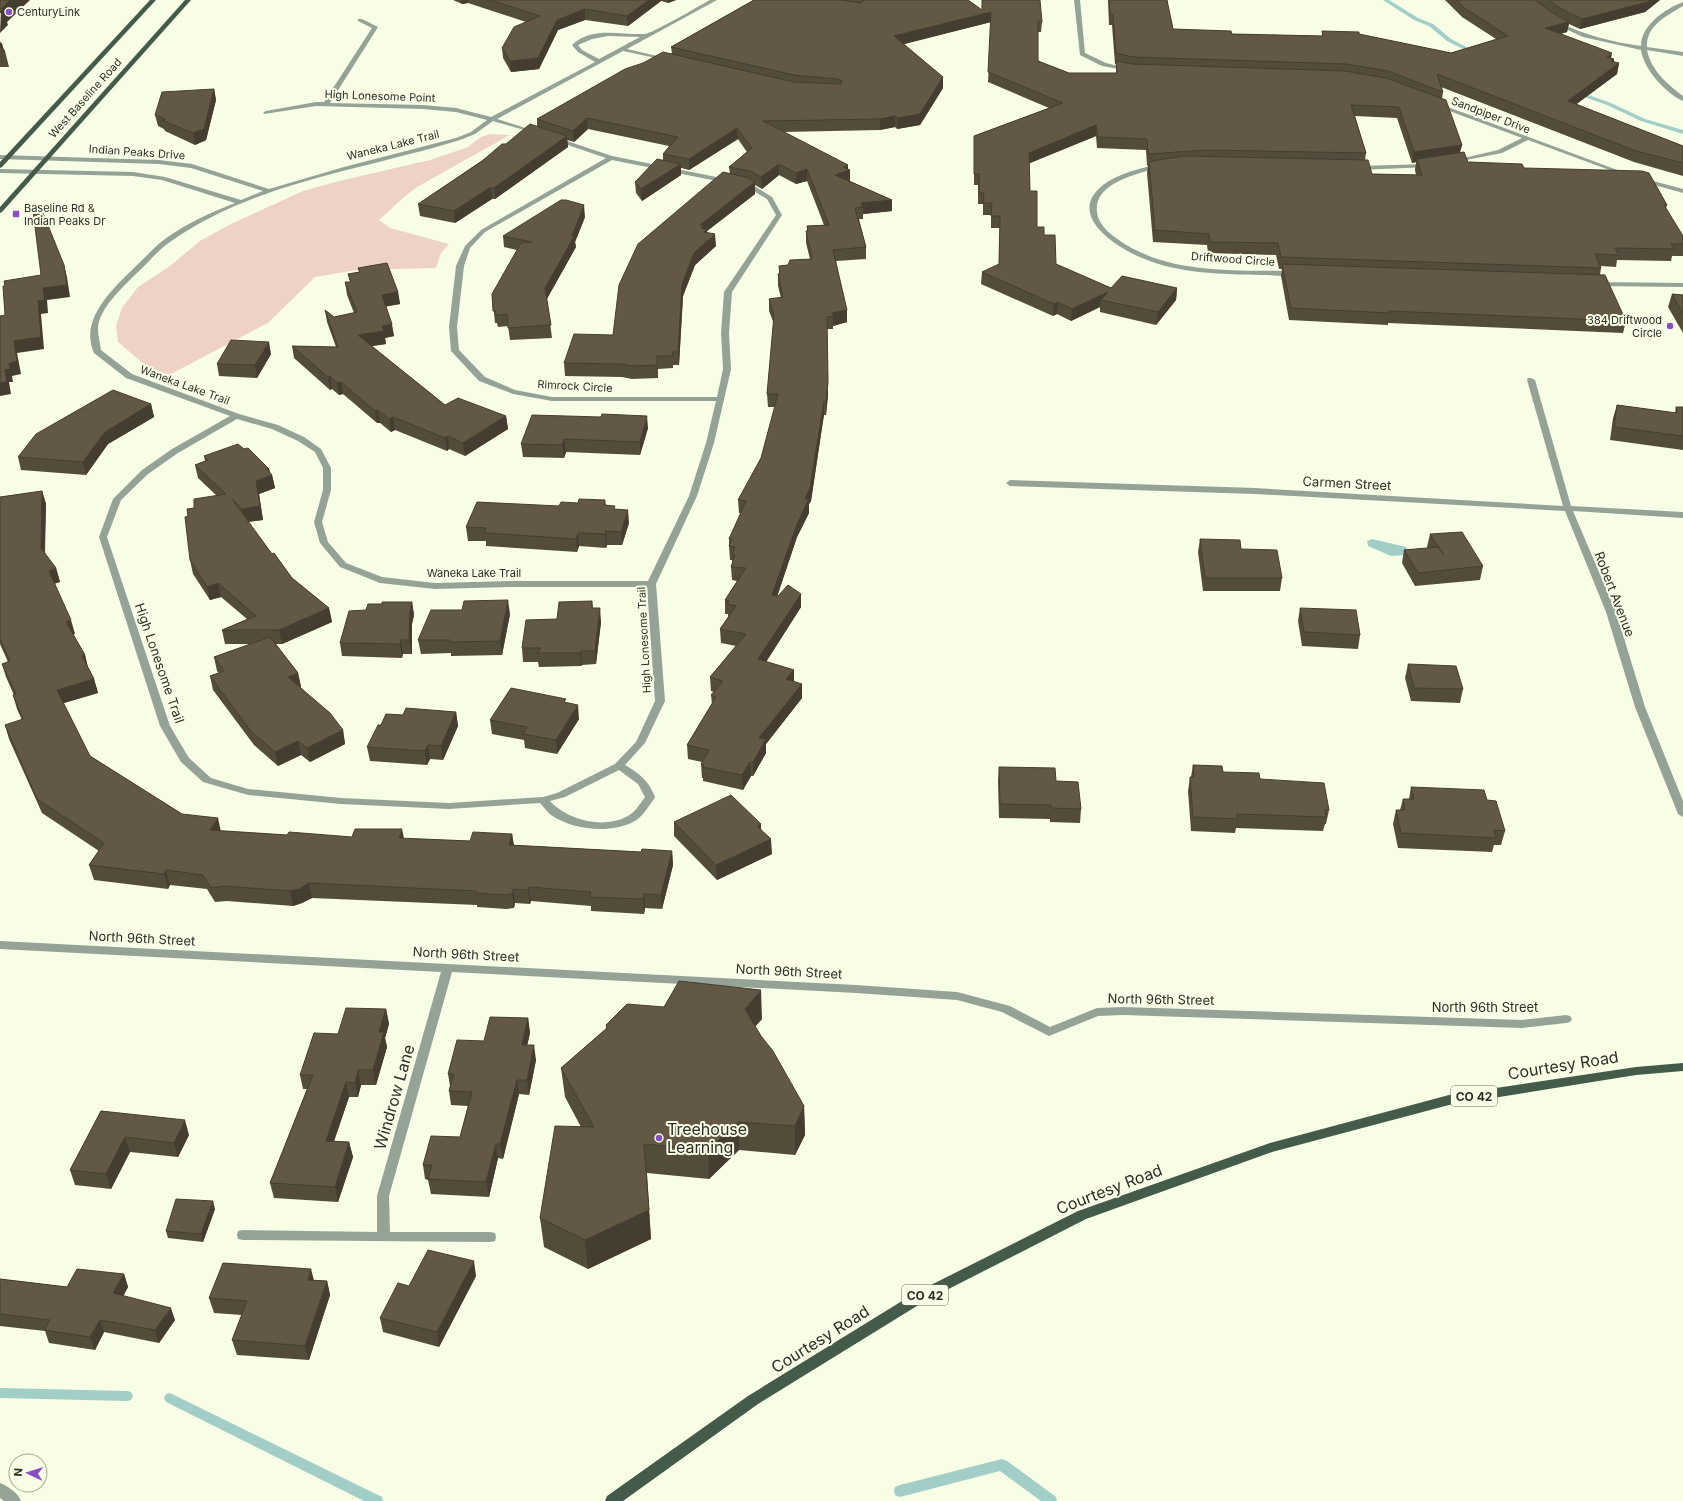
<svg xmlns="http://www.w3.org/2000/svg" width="1683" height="1501" viewBox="0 0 1683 1501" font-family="Inter,sans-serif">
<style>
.green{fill:#edd2c5}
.water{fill:#a1cfc8}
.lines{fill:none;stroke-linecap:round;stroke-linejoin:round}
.stream{fill:#a1cfc8;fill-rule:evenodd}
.minor{fill:#95a397;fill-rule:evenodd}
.major{fill:#445b49;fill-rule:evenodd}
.wall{fill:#544c3b;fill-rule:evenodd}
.shaded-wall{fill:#453e30}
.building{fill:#625845;stroke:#453e30}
.poi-dot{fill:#8a4dc4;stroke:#f8fde6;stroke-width:1.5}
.labels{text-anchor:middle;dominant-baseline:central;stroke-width:4;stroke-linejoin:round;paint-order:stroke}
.far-poi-label{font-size:11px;fill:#2d2e26;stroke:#f8fde6;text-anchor:start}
.far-street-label{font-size:11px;fill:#2d2e26;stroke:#f8fde6}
.shield{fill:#f8fde6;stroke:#6a6c60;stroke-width:1}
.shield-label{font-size:12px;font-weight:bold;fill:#2d2e26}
.street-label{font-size:13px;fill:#2d2e26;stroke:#f8fde6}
.near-street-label{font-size:16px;fill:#2d2e26;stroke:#f8fde6}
.near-poi-label{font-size:16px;fill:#2d2e26;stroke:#f8fde6;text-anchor:start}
</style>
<rect width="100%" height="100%" fill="#f8fde6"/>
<polygon class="green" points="490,134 510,135 417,187 403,198 379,220 390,228 449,244 441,253 436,268 357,270 315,277 268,323 169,375 145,365 118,342 116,325 122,308 138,287 170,266 200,241 229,225 303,191 339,181 430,160 468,147 481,137"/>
<polygon class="water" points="1372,539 1406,547 1409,552 1406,555 1391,556 1368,546 1367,541"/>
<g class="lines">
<g class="stream">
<polygon points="1383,0 1389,0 1418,18 1433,24 1451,39 1480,54 1475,55 1447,41 1429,26 1414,20"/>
<polygon points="1573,91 1577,91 1611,103 1645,119 1683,130 1683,134 1641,121 1607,105 1573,93"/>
<polygon points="0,1388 127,1391 131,1392 133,1396 131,1400 127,1401 0,1398"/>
<polygon points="170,1393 382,1497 383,1501 364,1501 166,1402 164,1398 166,1394"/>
<polygon points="1002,1459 1007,1461 1056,1497 1057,1501 1041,1501 1000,1471 900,1497 895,1495 894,1491 895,1487 900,1485"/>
</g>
<g class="minor">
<path d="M710 0H717L627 49 670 59V61L623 51 497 119 538 132V134L493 121 475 134 460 140C363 170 255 182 170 242 158 250 148 263 137 273 124 286 98 309 98 329 98 336 100 343 101 350L132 374 239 414 278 425 304 437 321 449 331 468V490L322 522 328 542 346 563 382 577 435 583 512 581H648L689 496 706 443 716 401H552L513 394 479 381 451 351 449 327 456 266 465 246 481 230 606 158 553 140 552 139 555 137 612 156 751 184 772 197 782 215 732 292 729 333 731 369 714 443 697 496 656 584 665 701 645 743 625 765C640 774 649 781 655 797L654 799C647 808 643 817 633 822 610 834 573 830 551 815 547 812 544 807 540 803L449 809 341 804 248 795 203 782 181 762 160 726 99 537 113 499 142 470 172 449 230 416 126 378 94 353C78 318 116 286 138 264 147 256 155 246 165 239 187 223 210 213 235 203L162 180 133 176 0 173V169L133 172 165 177 241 200 263 191 191 168 159 164 0 159V155L159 160 192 164 269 189 344 167 456 138 471 132 487 120 456 112 423 109 316 106 264 114 263 113 266 111 316 102H324L372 28 358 21V19H362L378 27 330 103 423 105 456 108 491 117 595 62 578 52 572 45C592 26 620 35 644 34 652 34 699 6 710 0ZM608 36 640 37 599 59 582 50 578 45 592 39ZM612 160 747 187 767 199 776 215 724 292 721 333 723 369 717 397H552L515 390 485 377 459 350 457 327 464 266 470 248 485 232ZM237 419 272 429 298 441 315 452 323 468V490L314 522 320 543 340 567 380 583 435 589 512 587H647L655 701 636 742 615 764 557 793 543 797 449 803 341 798 248 789 211 778 189 758 170 726 107 537 121 500 148 474 178 453ZM619 770 638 784 645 797C639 805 635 813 626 817 603 829 567 820 550 801L565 797Z"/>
<polygon points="1074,0 1080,0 1085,53 1106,63 1130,69 1130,71 1102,66 1080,55"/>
<path d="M1683 2V6C1667 16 1646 25 1647 47L1683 52V56L1647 50C1651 70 1667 84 1683 96V101C1666 94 1643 68 1641 50L1583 37 1553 23 1558 22C1585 35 1612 42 1641 46 1641 25 1665 9 1683 2Z"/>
<polygon points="1436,104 1440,104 1628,174 1623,175 1528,140 1502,153 1451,163 1451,161 1498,150 1522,138 1436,106"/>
<path d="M1160 164 1162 165V167C1143 172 1100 181 1097 205 1095 220 1105 230 1116 238 1166 275 1234 270 1293 271H1296V275C1285 277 1273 275 1262 275 1223 274 1179 274 1142 258 1116 247 1065 215 1103 185 1119 173 1141 168 1160 164Z"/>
<polygon points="1428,164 1430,165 1430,167 1358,170 1355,168 1358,166"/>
<polygon points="1642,178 1683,189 1683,193 1640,181 1639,180"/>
<polygon points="1592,282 1683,283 1683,287 1595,286 1591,284"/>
<polygon points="1528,378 1531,378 1535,380 1571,506 1683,512 1683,518 1573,511 1616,612 1645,707 1683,801 1683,817 1678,814 1635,707 1606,612 1565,511 1255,494 1010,486 1006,483 1010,480 1255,488 1563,506 1527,380"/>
<polygon points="0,941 856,985 957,992 1010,1006 1050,1027 1097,1008 1123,1007 1522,1020 1566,1015 1570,1016 1572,1019 1570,1022 1566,1023 1522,1028 1123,1015 1098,1016 1049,1036 1002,1012 957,1000 856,993 452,972 389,1196 390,1232 490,1232 495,1233 496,1237 495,1241 490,1242 243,1240 238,1239 237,1235 238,1231 243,1230 377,1232 377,1196 441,972 0,949"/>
<path d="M0 1483C8 1486 18 1493 21 1501H4L0 1498Z"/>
</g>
<g class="major">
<polygon points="150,0 156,0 2,167 0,168 0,162"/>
<polygon points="185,0 191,0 2,212 0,213 0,207"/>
<polygon points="1683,1063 1683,1071 1636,1075 1449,1105 1272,1152 1086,1219 925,1301 758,1404 623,1501 605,1501 607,1496 748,1396 915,1293 1078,1211 1270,1143 1449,1095 1636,1067"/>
</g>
</g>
<g class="wall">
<polygon points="453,0 676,0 668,3 661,1 628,26 585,20 558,30 539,69 511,72 503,58 502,48 526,22 468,3 462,4"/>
<path d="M754 0H968L982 10 1042 22 1041 32H1038V61L1069 73H1116V64H1115L1112 25H1109L1108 0H1167L1173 29 1232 34 1322 36V31L1359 34 1451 53 1496 39 1462 17 1445 0H1660L1645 12 1580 29 1569 24 1567 32 1561 34 1611 58 1614 59V62L1619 63 1617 74 1576 104 1683 146V176L1634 162 1441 87 1443 92 1442 99 1462 145 1460 152 1468 162 1524 168 1667 205 1666 209 1683 236V256H1672L1671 261 1617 260 1616 267 1601 266V268L1600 275 1626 321 1623 333 1388 323V325L1289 320 1281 276 1282 269H1279L1276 255 1208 253 1207 245 1153 242 1147 173 1148 165 1147 166 1146 150 1097 148 1096 136 1029 163 1030 191 1037 227 1044 235 1056 264 1111 288H1177L1176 300 1156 325 1100 312V307L1071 321 1057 314 1053 316 981 284 982 272 999 265 1000 228H991V215H983V204H978V185H974V136L1049 108 988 82 991 22 903 44 943 77V88L920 125 897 129 895 127 880 130 783 132 848 169 850 181 892 200V211L863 214V219H859L866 247V259L836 261 847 322 833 326V329H827L828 395 826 415H824L822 426 811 501 809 504V513L797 537 777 596 801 594V607L766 662 794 670V682L802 684V698L766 744V753L753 776H751L743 790 703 781V778H702L701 764 702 762 688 759 687 745 712 704 711 695 714 692 711 691 710 677 736 646 721 643 720 629 728 618V614H725V600L737 581 732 580 731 567 732 564V560H730L729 546V539L741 513H739L738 500 761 458 775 407H768L767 394 774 324 769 311V299L781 298 778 286V274H779V266L788 265 810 259 806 243V231H807V226L824 225 807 181 796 184 779 175 762 189 755 185V194L707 231V233L716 246 695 265 683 296 679 365H673V368L658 369V378L632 379 622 377 565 376 564 363 613 335 730 174 729 167 747 152 738 139 689 170 681 168V175L642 201 636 193 635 182 663 161V154L669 146 588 129 574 142 567 140 568 147 495 199H492L455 223 420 216 418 204 506 144 537 126V119L672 53 671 47ZM1355 116 1397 118 1412 163 1416 162 1415 170 1416 175 1372 174 1365 160 1366 153Z"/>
<polygon points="0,41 4,50 5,51 9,67 0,67"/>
<polygon points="214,89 216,100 206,140 195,145 165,131 164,129 158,126 155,115"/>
<polygon points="585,217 575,242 576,247 547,299 552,338 510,340 508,326 498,327 497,323 495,323 492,294 517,250 504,247 503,236"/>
<polygon points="358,268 398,292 400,304 386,306 394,336 385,338 386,344 371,346 445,405 506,416 508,429 465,456 449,449 447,451 395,430 391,432 380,423 377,423 343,394 339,395 332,389 330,390 294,358 292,346 336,347 327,322 325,310 334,317 354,313 347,295 345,282 350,282 348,274 359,272"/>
<polygon points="1672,294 1683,295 1683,333 1668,307"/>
<polygon points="271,354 257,378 219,376 217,364"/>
<polygon points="151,404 154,417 108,444 86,475 21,470 18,457"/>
<polygon points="1617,405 1675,413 1676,407 1683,407 1683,450 1610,440 1613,418"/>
<polygon points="601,417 648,428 640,455 566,452 564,458 523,457 521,444"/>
<polygon points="244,449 269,469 270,473 272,475 275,488 259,494 263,520 248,522 272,554 292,578 329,608 332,622 282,644 276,644 298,673 301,687 300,687 343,730 345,744 310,762 301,755 278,766 254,745 213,690 210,676 219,673 217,671 214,657 251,644 225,644 222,630 247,619 221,597 210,600 193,574 190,560 188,516 194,508 217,496 198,478 195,465 205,461 204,456"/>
<polygon points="42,491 46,504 45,554 56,568 60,582 54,584 75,634 73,634 85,655 88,667 94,679 98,693 63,703 90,756 182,814 221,831 287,835 470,841 512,834 514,845 641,852 672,851 673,865 662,909 645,908 644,914 591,911 591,906 531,901 530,904 515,903 514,908 507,909 477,907 477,905 312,898 302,903 293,906 227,901 215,902 207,889 170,885 168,889 94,880 89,865 99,851 42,813 9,739 5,725 22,720 17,709 13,695 14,695 6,677 2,664 8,662 0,644 0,497"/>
<polygon points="605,500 606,505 615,509 629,523 622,545 607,545 606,548 579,546 577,552 486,546 486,541 468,541 466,527 559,506 578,503"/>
<polygon points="1430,534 1483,566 1480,580 1415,586 1402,563 1404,550 1428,548 1427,547"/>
<polygon points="1200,539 1241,549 1282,578 1280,591 1203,591 1198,552"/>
<polygon points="592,601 593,608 601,622 596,664 582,665 581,666 539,667 538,662 523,662 522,648 557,619"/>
<polygon points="412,602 414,615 412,624 412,654 403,654 402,658 342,656 340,643 366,610 382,604"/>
<polygon points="1300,608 1360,635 1358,649 1302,646 1298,621"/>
<polygon points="510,614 502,655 451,656 451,653 421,654 418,640"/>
<polygon points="1408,664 1463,689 1460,703 1411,701 1405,678"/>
<polygon points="567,703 579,719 557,754 525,748 524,740 492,734 490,720"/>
<polygon points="456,712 458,726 443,760 430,759 427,765 370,761 367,747 381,725 403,715"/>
<polygon points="1193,765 1223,772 1260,779 1329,810 1326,824 1325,824 1323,831 1236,828 1235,833 1191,831 1188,791 1190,777 1191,777"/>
<polygon points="999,767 1056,781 1081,809 1080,823 1050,822 1050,819 999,818 998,781"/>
<polygon points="1411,787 1487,800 1505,831 1501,845 1494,845 1492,852 1398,848 1393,824 1396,810 1400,810 1403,799 1409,799"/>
<polygon points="674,822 761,829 772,854 717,880 674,836"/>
<polygon points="386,1009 389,1024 385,1038 387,1047 376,1085 361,1085 358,1097 349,1097 334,1141 349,1142 353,1157 338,1202 274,1198 270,1183 307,1089 303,1089 300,1075 338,1034"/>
<polygon points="528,1018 530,1033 527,1045 536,1060 529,1095 519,1094 503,1159 498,1158 489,1197 431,1194 428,1180 425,1179 423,1165 460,1137 468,1106 451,1105 449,1091 450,1086 448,1074 484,1041"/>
<polygon points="762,1019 755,1026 804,1106 805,1135 795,1155 739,1150 709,1179 647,1173 651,1239 588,1269 544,1247 540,1218 581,1127 565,1097 561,1068 606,1029 606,1025"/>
<polygon points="101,1111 189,1135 178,1157 130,1152 111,1189 75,1185 70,1170"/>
<polygon points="215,1209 203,1242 168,1238 166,1231"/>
<polygon points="124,1274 128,1287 123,1296 175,1320 159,1343 104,1332 95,1350 49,1343 45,1331 0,1326 0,1279 67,1287"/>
<polygon points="476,1276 439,1347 383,1332 380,1318 409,1286"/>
<polygon points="314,1280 327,1281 330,1295 309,1360 237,1355 232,1340 242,1315 214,1313 209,1298"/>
</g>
<g class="shaded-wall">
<polygon points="10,0 30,0 7,22 8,25 0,33 1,9"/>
<polygon points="461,0 468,0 468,3 462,4"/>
<polygon points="649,0 661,0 661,1 628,26 627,16"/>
<polygon points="668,0 676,0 668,3"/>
<polygon points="1650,0 1660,0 1645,12 1580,29 1582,19"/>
<polygon points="585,9 585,20 558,30 539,69 511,72 510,61 557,20"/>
<polygon points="991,12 991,22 893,47 894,36"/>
<polygon points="1569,22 1567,32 1543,38 1545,28"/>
<polygon points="0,43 2,43 4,51 0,51"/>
<polygon points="1612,53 1610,64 1607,57"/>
<polygon points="1614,59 1612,69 1619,63 1617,74 1566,112 1568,101"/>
<polygon points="943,77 943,88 920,125 897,129 898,118"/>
<polygon points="214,89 216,100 206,140 195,145 193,133"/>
<polygon points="895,116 895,127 880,130 880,119"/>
<polygon points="587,118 588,129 574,142 573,131"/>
<polygon points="1096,125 1096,136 1028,164 1029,153"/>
<polygon points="737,128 738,139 689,170 689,159"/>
<polygon points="567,136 568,147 495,199 494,188"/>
<polygon points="1462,145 1459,156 1417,159 1416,162 1412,163 1414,152"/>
<polygon points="681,164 681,175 642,201 641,189"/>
<polygon points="779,164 779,175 762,189 761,177"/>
<polygon points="848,165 848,171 850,170 850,181 835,175 843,167"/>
<polygon points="807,169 807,181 796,184 796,173"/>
<polygon points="755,182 755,194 707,231 708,241 715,234 716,246 695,265 683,296 679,365 678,352 682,284 700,225"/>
<polygon points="491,187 492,199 455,223 454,211"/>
<polygon points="892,200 892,211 863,214 863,207 861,203"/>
<polygon points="584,205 585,217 575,242 576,247 546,300 545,288 572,236"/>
<polygon points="64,265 67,277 70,297 47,300 48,313 41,314 44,349 17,353 21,374 12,376 13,382 9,382 11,394 0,396 0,383 5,370 9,364 14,341 38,301 43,288"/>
<polygon points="1177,288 1176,300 1156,325 1158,312"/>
<polygon points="398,292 400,304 384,307 382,295"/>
<polygon points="1108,292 1101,300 1100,307 1071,321 1072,309"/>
<polygon points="1058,302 1057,314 1053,316 1054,304"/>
<polygon points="847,310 847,322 833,326 833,316 832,313"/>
<polygon points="392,324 394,336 385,338 386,344 360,348 358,335 382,326"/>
<polygon points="269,342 271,354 257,378 255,365"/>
<polygon points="330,376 332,389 330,390 328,377"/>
<polygon points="341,382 343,394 339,395 337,383"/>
<polygon points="828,382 828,395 826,415 826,402"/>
<polygon points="824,402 824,415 811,501 809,504 809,513 797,537 773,609 772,595 805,499"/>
<polygon points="151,404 154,417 108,444 86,475 83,462 105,432"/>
<polygon points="378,410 380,423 377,423 375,411"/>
<polygon points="506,416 508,429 465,456 463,443"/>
<polygon points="647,416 648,428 640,455 640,442"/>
<polygon points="393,417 395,430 391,432 389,419"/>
<polygon points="448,436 449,449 447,451 445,438"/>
<polygon points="564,439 566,452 564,458 562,445"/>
<polygon points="267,469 269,469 271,476 272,475 275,488 259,494 263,520 245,522 242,509 256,481"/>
<polygon points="42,491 46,504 44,562 41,548"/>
<polygon points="628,510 629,523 622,545 621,532"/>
<polygon points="606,531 607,545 606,548 605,534"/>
<polygon points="578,533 579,546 577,552 576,539"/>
<polygon points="56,568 60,582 52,584 49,571"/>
<polygon points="218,583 221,597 210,600 207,587"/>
<polygon points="801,594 801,607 759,673 758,659"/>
<polygon points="508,600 510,614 502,655 500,641"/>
<polygon points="412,602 414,615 412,624 412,654 409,640 410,611"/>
<polygon points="329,608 332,622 282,644 279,630"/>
<polygon points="600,608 601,622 596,664 595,651"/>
<polygon points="71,620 75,634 70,635 66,622"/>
<polygon points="401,640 403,654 402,658 400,644"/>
<polygon points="581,651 582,665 581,666 580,653"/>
<polygon points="85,655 88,669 82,656"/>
<polygon points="794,670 794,683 786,679"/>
<polygon points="298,673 301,687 291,691 288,677"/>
<polygon points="94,679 98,693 61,704 57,690"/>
<polygon points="802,684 802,698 766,744 766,753 753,776 753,762 759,738"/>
<polygon points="578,705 579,719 557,754 556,740"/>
<polygon points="456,712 458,726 443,760 441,746"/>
<polygon points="343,730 345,744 310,762 307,748"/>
<polygon points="298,741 301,755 278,766 275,752"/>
<polygon points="428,745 430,759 427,765 425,751"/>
<polygon points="750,762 751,776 743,790 742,775"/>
<polygon points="218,818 221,832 210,830"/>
<polygon points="761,824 761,838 757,826"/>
<polygon points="402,829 405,843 399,838"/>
<polygon points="512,834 514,848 509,845"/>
<polygon points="771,839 772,854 717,880 716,865"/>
<polygon points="672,851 673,865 662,909 661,895"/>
<polygon points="166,870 170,885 168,889 164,874"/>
<polygon points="309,883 312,898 302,903 293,906 290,891"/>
<polygon points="529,887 531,901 530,904 528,890"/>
<polygon points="513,889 515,903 514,908 512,894"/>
<polygon points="644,894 645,908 644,914 643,899"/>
<polygon points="761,990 762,1019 746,1037 745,1009"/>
<polygon points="386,1009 389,1024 385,1038 387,1047 376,1085 373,1070 379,1032"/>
<polygon points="528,1018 530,1033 524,1060 522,1045"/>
<polygon points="534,1045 536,1060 529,1095 527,1080"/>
<polygon points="358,1070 361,1085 358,1097 355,1083"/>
<polygon points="517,1080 519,1094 503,1159 500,1144"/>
<polygon points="346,1082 349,1097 329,1156 326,1141"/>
<polygon points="804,1106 805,1135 795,1155 795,1126"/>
<polygon points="185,1120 189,1135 178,1157 174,1143"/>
<polygon points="738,1122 739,1150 709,1179 708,1150"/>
<polygon points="125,1137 130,1152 111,1189 106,1174"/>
<polygon points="349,1142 353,1157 338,1202 335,1187"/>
<polygon points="496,1144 498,1158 489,1197 486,1182"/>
<polygon points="644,1144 651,1239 588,1269 585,1240"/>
<polygon points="213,1201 215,1209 203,1242 201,1234"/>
<polygon points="474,1261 476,1276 439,1347 437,1332"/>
<polygon points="311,1269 315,1284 308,1280"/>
<polygon points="124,1274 128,1287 118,1306 113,1293"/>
<polygon points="327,1281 330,1295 309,1360 305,1346"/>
<polygon points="171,1308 175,1320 159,1343 155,1330"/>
<polygon points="100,1320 104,1332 95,1350 90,1337"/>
</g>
<g class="building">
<polygon points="0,0 10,0 1,9 4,9 0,13"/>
<polygon points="490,0 649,0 627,16 585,9 557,20 538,58 510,61 502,48 514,27 540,16"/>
<polygon points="754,0 842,0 861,3 864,0 968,0 982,10 982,0 1040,0 1042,22 1038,21 1038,61 1069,73 1117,73 1116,61 1133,64 1345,71 1386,78 1446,100 1462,145 1414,152 1399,107 1351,105 1366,153 1206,150 1148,154 1147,139 1098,137 1096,125 1029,153 1030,191 1037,191 1037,227 1044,227 1044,235 1055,235 1056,264 1111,288 1122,276 1177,288 1158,312 1101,300 1108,292 1072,309 1058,302 1054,304 982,272 999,264 1000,216 991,216 992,203 983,203 984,193 979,192 979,174 974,174 974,136 1063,103 988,72 991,12 894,36 943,77 920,114 898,118 895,116 880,119 763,121 848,165 843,167 850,170 835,175 892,200 861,203 863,207 855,208 866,247 833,250 847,310 832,313 833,316 827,317 828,382 826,402 824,402 822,413 810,488 805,499 809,499 797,524 772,595 778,596 788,585 801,594 758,659 794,670 786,679 802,684 759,738 766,739 753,762 750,762 742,775 702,767 704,765 701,764 709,750 687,745 716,697 711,695 723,681 710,677 746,634 720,629 736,606 727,604 729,601 725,600 746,568 731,567 735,555 732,555 735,547 729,546 732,539 729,539 746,501 738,500 761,458 778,394 767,394 774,315 769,299 783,297 778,274 780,274 779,266 788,265 790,260 812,259 806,231 808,231 807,226 829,225 807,169 796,173 779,164 761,177 751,171 729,167 752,148 737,128 689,159 663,154 678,137 587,118 573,131 537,119 625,69 643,63 663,52 794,82 841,84 842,81 838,79 794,75 671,47"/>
<polygon points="1109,0 1167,0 1173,29 1231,31 1232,34 1323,36 1322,31 1359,32 1359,34 1451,53 1508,36 1463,7 1457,0 1535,0 1551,12 1569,22 1545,28 1612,53 1607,57 1614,59 1611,61 1619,63 1568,101 1683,146 1683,163 1636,151 1437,74 1443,92 1388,71 1346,64 1133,57 1116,53 1113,15 1110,15"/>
<polygon points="1549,0 1650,0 1648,2 1582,19 1558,7"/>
<polygon points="0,47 5,51 0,51"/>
<polygon points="214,89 204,129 193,133 162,120 165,119 155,115 162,92"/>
<polygon points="530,124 567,136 494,188 491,187 454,211 418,204 481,162 502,144 506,144"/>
<polygon points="1464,152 1468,162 1522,164 1524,168 1642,171 1649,173 1667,205 1664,205 1683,236 1683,244 1671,244 1674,249 1615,248 1619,255 1595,254 1601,268 1281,257 1278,243 1210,242 1209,234 1155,230 1149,162 1163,159 1187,156 1368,160 1372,174 1422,175 1417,159"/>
<polygon points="657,159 681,164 641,189 635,182"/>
<polygon points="723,172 746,177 755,182 700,225 704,226 701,228 707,229 704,232 715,234 694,253 682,284 678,352 672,352 673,356 657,356 657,365 632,366 621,364 564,363 574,334 613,335 619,285 638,244"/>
<polygon points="561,200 566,200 584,205 572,236 575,235 545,288 551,325 508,328 507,314 496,315 496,311 493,311 492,294 521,243 532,242 503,236"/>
<polygon points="41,208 64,265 67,285 43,288 45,300 38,301 41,337 14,341 17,361 9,364 10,369 5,370 7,382 0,383 0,316 5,315 3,286 5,286 4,281 41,275 33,211"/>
<polygon points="387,263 398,292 382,295 392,324 382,326 384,331 358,335 445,405 458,398 506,416 463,443 448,436 445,438 393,417 389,419 378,410 375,411 341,382 337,383 330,376 328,377 292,346 338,347 325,310 334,317 357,312 345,282 351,282 348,274 360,272 358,268"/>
<polygon points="1282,264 1605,275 1626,321 1389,311 1390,313 1291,308"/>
<polygon points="1672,294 1683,295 1683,314"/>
<polygon points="231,340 269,342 255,365 217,364"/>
<polygon points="113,390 151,404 105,432 83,462 18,457 36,434"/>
<polygon points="1617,405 1677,413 1676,407 1683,407 1683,436 1614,427"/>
<polygon points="602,414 647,416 640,442 564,439 562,445 521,444 532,415 601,417"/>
<polygon points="238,444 244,449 248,448 269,469 267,469 272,475 256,481 260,506 242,509 232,499 272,554 274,553 292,578 329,608 279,630 222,630 256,616 218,583 207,587 190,560 185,517 188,516 187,509 194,508 194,499 226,494 195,465 208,460 204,456"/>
<polygon points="42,491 41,548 56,568 49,571 71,620 66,622 85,655 82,656 94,679 57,690 90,756 182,814 218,818 210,830 287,835 289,832 352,837 355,829 402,829 399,838 470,841 473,832 512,834 509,845 641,852 642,849 672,851 661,895 644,894 643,899 590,897 591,892 529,887 528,890 513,889 512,894 505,895 475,893 476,891 309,883 299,889 290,891 224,886 211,888 203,875 166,870 164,874 89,865 104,843 37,799 5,725 23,719 13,695 16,694 2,664 10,661 0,639 0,497"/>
<polygon points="579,499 605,500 604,505 615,506 614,509 628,510 621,532 606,531 605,534 578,533 576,539 485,533 486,528 466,527 477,502 559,506 561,502 578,503"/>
<polygon points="1462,532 1483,566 1418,573 1404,550 1438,547 1444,555 1430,534"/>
<polygon points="1200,539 1240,540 1241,549 1277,550 1282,578 1205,578"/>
<polygon points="508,600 500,641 449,642 450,640 418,640 431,610 462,610 464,601"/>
<polygon points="592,601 592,608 600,608 595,651 581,651 580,653 537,653 541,648 522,648 526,620 557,619 559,602"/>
<polygon points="382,602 412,602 410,611 409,640 401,640 400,644 340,643 349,611 366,610 368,604 382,604"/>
<polygon points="1300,608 1356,610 1360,635 1304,632"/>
<polygon points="270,637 298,673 288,677 330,713 343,730 307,748 298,741 275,752 251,731 210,676 224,671 214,657"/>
<polygon points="1408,664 1456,666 1463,689 1414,688"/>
<polygon points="511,688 566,699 564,702 578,705 556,740 523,734 527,727 490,720"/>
<polygon points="406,708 456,712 441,746 428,745 425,751 367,747 378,725 381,725 386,714 403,715"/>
<polygon points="1193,765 1222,766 1223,772 1259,773 1260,779 1324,783 1329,810 1325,810 1326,817 1237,814 1237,819 1193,817 1190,777 1194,777"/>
<polygon points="999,767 1055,768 1056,781 1078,782 1081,809 1051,808 1051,805 1000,804"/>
<polygon points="1411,787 1484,790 1487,800 1496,801 1505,831 1494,830 1496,838 1401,833 1396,810 1405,810 1403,799 1414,799"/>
<polygon points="731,795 761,824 757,826 771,839 716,865 674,822"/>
<polygon points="679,981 761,990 745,1009 761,1036 773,1051 804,1106 795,1126 738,1122 708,1150 644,1144 649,1210 585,1240 540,1218 555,1126 594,1127 561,1068 607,1028 606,1025 627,1004 664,1007"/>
<polygon points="346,1008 386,1009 379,1032 384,1032 373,1070 358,1070 355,1083 346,1082 326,1141 349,1142 335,1187 270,1183 313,1075 300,1075 314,1033 338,1034"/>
<polygon points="490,1017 528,1018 522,1045 534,1045 527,1080 517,1080 500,1144 496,1144 486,1182 428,1179 432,1165 423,1165 431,1136 460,1137 472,1092 449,1091 454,1074 448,1074 457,1040 484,1041"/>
<polygon points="101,1111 185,1120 174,1143 125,1137 106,1174 70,1170"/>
<polygon points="176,1199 213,1201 201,1234 166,1231"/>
<polygon points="428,1250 474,1261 437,1332 380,1318 398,1283 409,1286"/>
<polygon points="223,1263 311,1269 308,1280 327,1281 305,1346 232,1340 247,1301 209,1298"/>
<polygon points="77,1269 124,1274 113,1293 171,1308 155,1330 100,1320 90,1337 44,1330 50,1320 0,1314 0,1279 67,1287"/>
</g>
<g class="poi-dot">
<circle cx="9" cy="12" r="4"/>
<rect x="12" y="210" width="8" height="8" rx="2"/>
<circle cx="1670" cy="326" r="4"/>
<circle cx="659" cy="1138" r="4"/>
</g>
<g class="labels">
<g class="far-poi-label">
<text x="17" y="12">CenturyLink</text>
<text x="24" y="208">Baseline Rd &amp;<tspan x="24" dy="13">Indian Peaks Dr</tspan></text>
<text x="1662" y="320" text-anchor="end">384 Driftwood<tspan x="1662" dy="13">Circle</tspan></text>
</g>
<g class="far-street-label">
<text transform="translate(380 96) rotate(2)">High Lonesome Point</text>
<text transform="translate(85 98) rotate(-48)">West Baseline Road</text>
<text transform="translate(1491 115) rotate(21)">Sandpiper Drive</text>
<text transform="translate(393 145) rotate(-14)">Waneka Lake Trail</text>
<text transform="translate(137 152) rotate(4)">Indian Peaks Drive</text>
<text transform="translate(1233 259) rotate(4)">Driftwood Circle</text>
<text transform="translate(185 385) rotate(20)">Waneka Lake Trail</text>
<text transform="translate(575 386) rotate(3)">Rimrock Circle</text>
<text x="474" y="573">Waneka Lake Trail</text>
<text transform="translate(644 640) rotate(-93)">High Lonesome Trail</text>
</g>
<g class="shield">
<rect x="1451" y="1086" width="46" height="20" rx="3"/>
<rect x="902" y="1285" width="46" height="20" rx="3"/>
</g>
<g class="shield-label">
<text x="1474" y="1096">CO 42</text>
<text x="925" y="1295">CO 42</text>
</g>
<g class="street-label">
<text transform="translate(1347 483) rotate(3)">Carmen Street</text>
<text transform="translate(1615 594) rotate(69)">Robert Avenue</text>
<text transform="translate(160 663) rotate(71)">High Lonesome Trail</text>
<text transform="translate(142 938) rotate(3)">North 96th Street</text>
<text transform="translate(466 954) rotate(3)">North 96th Street</text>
<text transform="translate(789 971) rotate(3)">North 96th Street</text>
<text transform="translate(1161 999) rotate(1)">North 96th Street</text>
<text x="1485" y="1007">North 96th Street</text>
</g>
<g class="near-street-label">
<text transform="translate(1563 1065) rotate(-9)">Courtesy Road</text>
<text transform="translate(394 1097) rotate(-74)">Windrow Lane</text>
<text transform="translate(1109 1189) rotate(-21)">Courtesy Road</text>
<text transform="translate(820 1339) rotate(-32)">Courtesy Road</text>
</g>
<g class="near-poi-label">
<text x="667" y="1129">Treehouse<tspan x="667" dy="18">Learning</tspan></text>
</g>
</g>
<g transform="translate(28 1473) rotate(274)"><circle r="19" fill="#f8fde6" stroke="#a7aa99"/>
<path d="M0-3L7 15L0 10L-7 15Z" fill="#8a4dc4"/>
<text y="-6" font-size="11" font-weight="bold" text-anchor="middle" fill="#2d2e26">N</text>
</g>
</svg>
